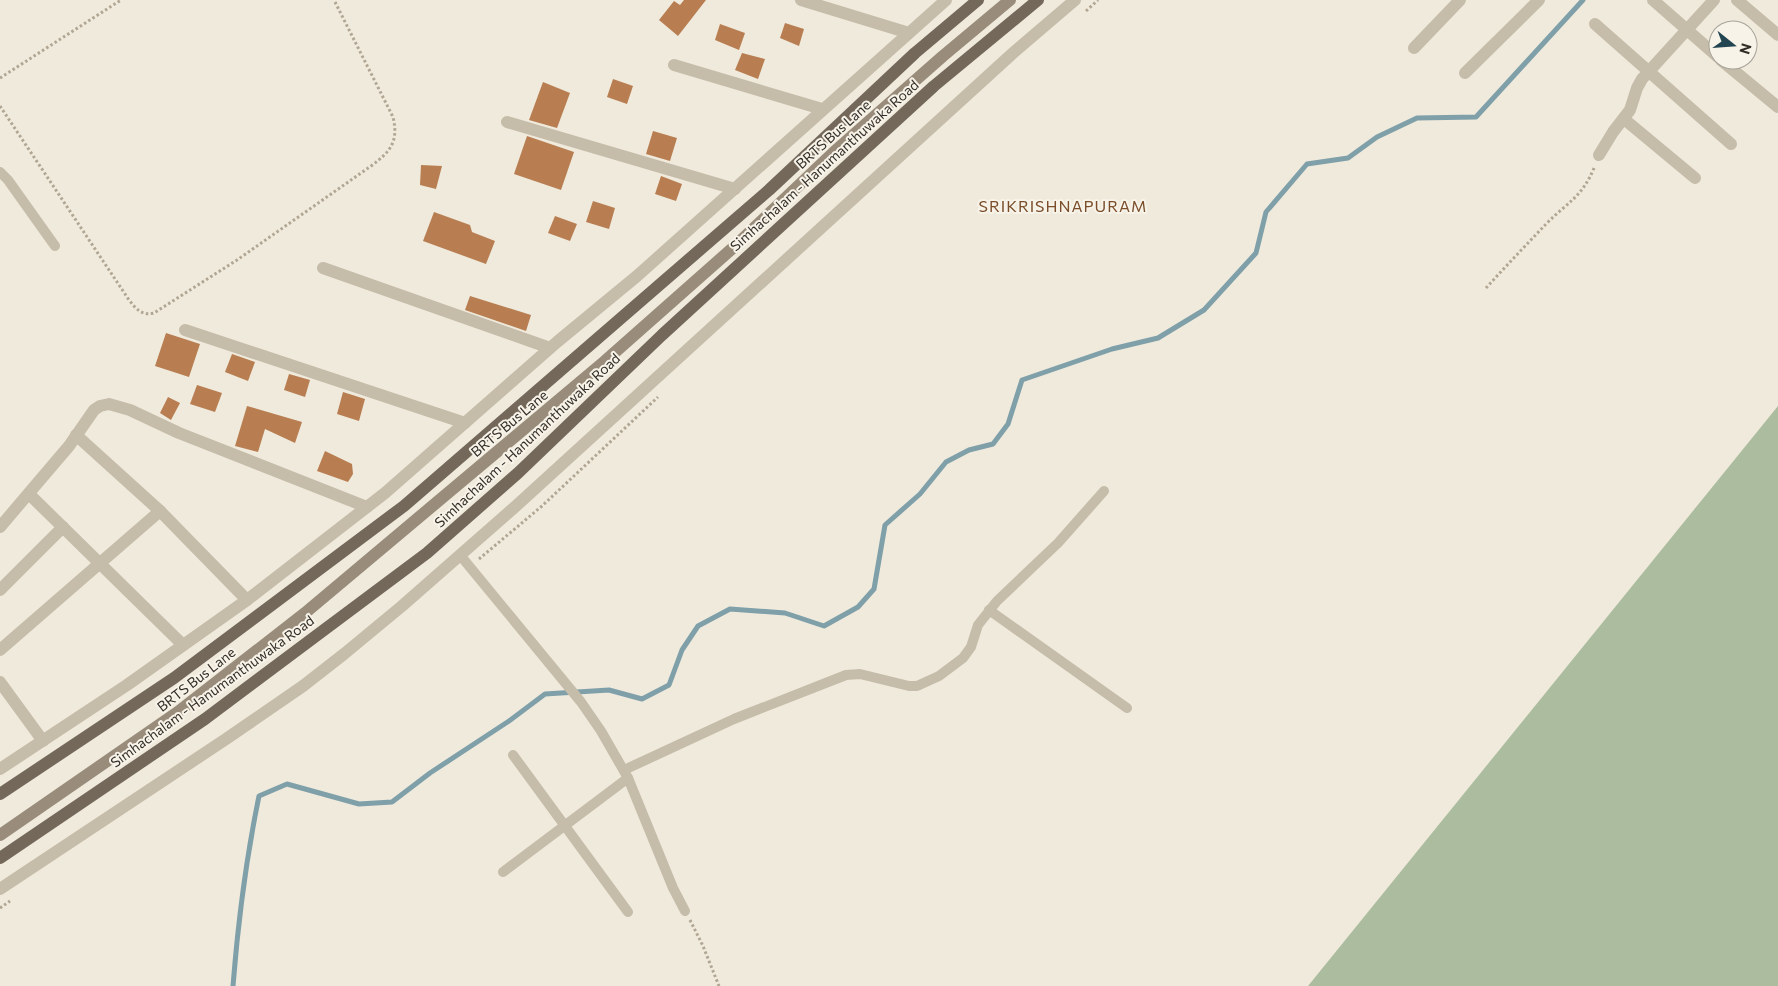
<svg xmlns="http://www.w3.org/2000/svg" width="1778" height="986" viewBox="0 0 1778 986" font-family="Commissioner,sans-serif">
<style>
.green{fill:#acbc9e}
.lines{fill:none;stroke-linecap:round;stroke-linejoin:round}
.stream{stroke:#7f9fa9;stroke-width:5}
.building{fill:#b87e51}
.path{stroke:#b1a694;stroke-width:3;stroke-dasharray:2.5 2.5;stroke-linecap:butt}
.lane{stroke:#c6bcaa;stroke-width:10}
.street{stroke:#c6bcaa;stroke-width:12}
.secondary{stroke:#998c7b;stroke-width:12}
.primary{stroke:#74685b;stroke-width:12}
.labels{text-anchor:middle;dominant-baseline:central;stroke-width:4;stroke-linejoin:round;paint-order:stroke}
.street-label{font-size:14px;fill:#342e28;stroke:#f7f3e8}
.quarter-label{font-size:16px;letter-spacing:1px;fill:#7a4d2b;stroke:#f7f3e8}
</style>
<rect width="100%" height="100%" fill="#efeadc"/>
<polygon class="green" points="1778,406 1778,986 1308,986"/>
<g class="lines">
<path class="stream" d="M233 986C238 922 246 859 259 796L287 784 359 804 392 802 430 773 509 721 545 694 609 690 642 699 669 685 682 650 698 626 730 609 785 613 824 626 858 607 874 589 885 525 920 494 946 462 969 450 993 444 1008 424 1022 380 1112 349 1158 338 1204 310 1256 253 1266 212 1307 164 1348 158 1377 137 1417 118 1476 117 1583 0"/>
</g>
<g class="building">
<polygon points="684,0 706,0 678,36 659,20 674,1 680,5"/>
<polygon points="785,23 804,29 799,46 780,38"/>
<polygon points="720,24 745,33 739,50 715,40"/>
<polygon points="742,53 765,59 758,79 735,70"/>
<polygon points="613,79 633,86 627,104 607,97"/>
<polygon points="543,82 570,93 557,128 529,120"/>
<polygon points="653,131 677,138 670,161 646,154"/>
<polygon points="527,136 574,152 561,190 514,174"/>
<polygon points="421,165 442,166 436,189 420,185"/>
<polygon points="661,176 682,184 676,201 655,194"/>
<polygon points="593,201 615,208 609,229 586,222"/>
<polygon points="434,212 470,225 472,232 495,241 486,264 423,241"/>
<polygon points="555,216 577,224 570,241 548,233"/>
<polygon points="470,296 531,315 526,331 465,310"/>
<polygon points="166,333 200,344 189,377 155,366"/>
<polygon points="232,354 255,362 248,381 225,372"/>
<polygon points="289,374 310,380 305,397 284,390"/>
<polygon points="197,385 222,393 215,412 190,404"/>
<polygon points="343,392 365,399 359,421 337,414"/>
<polygon points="168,397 180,403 171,420 160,413"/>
<polygon points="247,406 302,422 295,443 265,429 258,452 235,446"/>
<polygon points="325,451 352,464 353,474 348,482 317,471"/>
</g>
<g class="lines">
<g class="path">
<polyline points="1086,11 1098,0"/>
<polyline points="0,78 121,0"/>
<path d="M0 106 129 300C136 309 142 316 154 313L237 260 371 166C390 152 399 142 393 117L334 0"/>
<path d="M1486 288C1506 266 1527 244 1547 223 1568 202 1582 197 1594 168"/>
<polyline points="479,559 542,506 658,397"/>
<polyline points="0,908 10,901"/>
<polyline points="690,920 703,946 719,986"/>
</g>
<g class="lane">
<polyline points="0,172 8,180 55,246"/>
<polyline points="460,555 581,702 601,731 628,778 673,888 685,911"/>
<polyline points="989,610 1127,708"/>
<polyline points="513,755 628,912"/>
<polyline points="624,770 734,719 846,675 860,674 909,686 917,686 939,676 963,658 971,647 978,625 997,601 1058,543 1104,491"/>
<polyline points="503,872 628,778"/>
</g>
<g class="street">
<polyline points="801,0 909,33"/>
<polyline points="1653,0 1718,57"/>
<polyline points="1737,0 1778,35"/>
<polyline points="1595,24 1731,144"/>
<polyline points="1414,48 1460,0"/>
<polyline points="1721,60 1778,107"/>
<polyline points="674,65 822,109"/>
<polyline points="1465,73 1539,0"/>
<polyline points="1624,119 1695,178"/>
<polyline points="507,122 735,189"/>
<polyline points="1599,155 1613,132 1630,110 1637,88 1642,79 1714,0"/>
<polyline points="323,268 550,348"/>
<polyline points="185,330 465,423"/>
<polyline points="76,435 160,511 247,600"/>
<polyline points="29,494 183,645"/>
<polyline points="0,527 69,446 94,410 100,406 109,404 130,410 179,433 367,507"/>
<polyline points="0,590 63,527"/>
<polyline points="0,650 160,511"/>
<polyline points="0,682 43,741"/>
<polyline points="0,769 127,685 247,600 385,493 557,342 637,276 946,0"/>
<polyline points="0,889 226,739 303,686 344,654 402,606 516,506 1013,53 1075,0"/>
</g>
<polyline class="secondary" points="0,835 178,712 305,613 605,361 735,246 834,152 943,56 1010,0"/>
<g class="primary">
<polyline points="0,794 174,678 404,506 769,190 915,53 978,0"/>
<polyline points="0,858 205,719 427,553 518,473 662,335 934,86 1038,0"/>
</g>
</g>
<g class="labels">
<g class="street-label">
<text transform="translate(833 134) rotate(-42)">BRTS Bus Lane</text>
<text transform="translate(824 165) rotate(-42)">Simhachalam - Hanumanthuwaka Road</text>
<text transform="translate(509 423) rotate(-40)">BRTS Bus Lane</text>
<text transform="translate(527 440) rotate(-43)">Simhachalam - Hanumanthuwaka Road</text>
<text transform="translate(196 679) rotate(-38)">BRTS Bus Lane</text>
<text transform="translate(212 691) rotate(-36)">Simhachalam - Hanumanthuwaka Road</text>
</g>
<g class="quarter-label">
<text x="1063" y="205">SRIKRISHNAPURAM</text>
</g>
</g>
<g transform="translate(1733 45) rotate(107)"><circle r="24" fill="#f7f3e8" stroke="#a9a49b"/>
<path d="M0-4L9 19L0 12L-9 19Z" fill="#234551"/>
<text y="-8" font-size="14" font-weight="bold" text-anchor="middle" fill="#342e28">N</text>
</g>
</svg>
